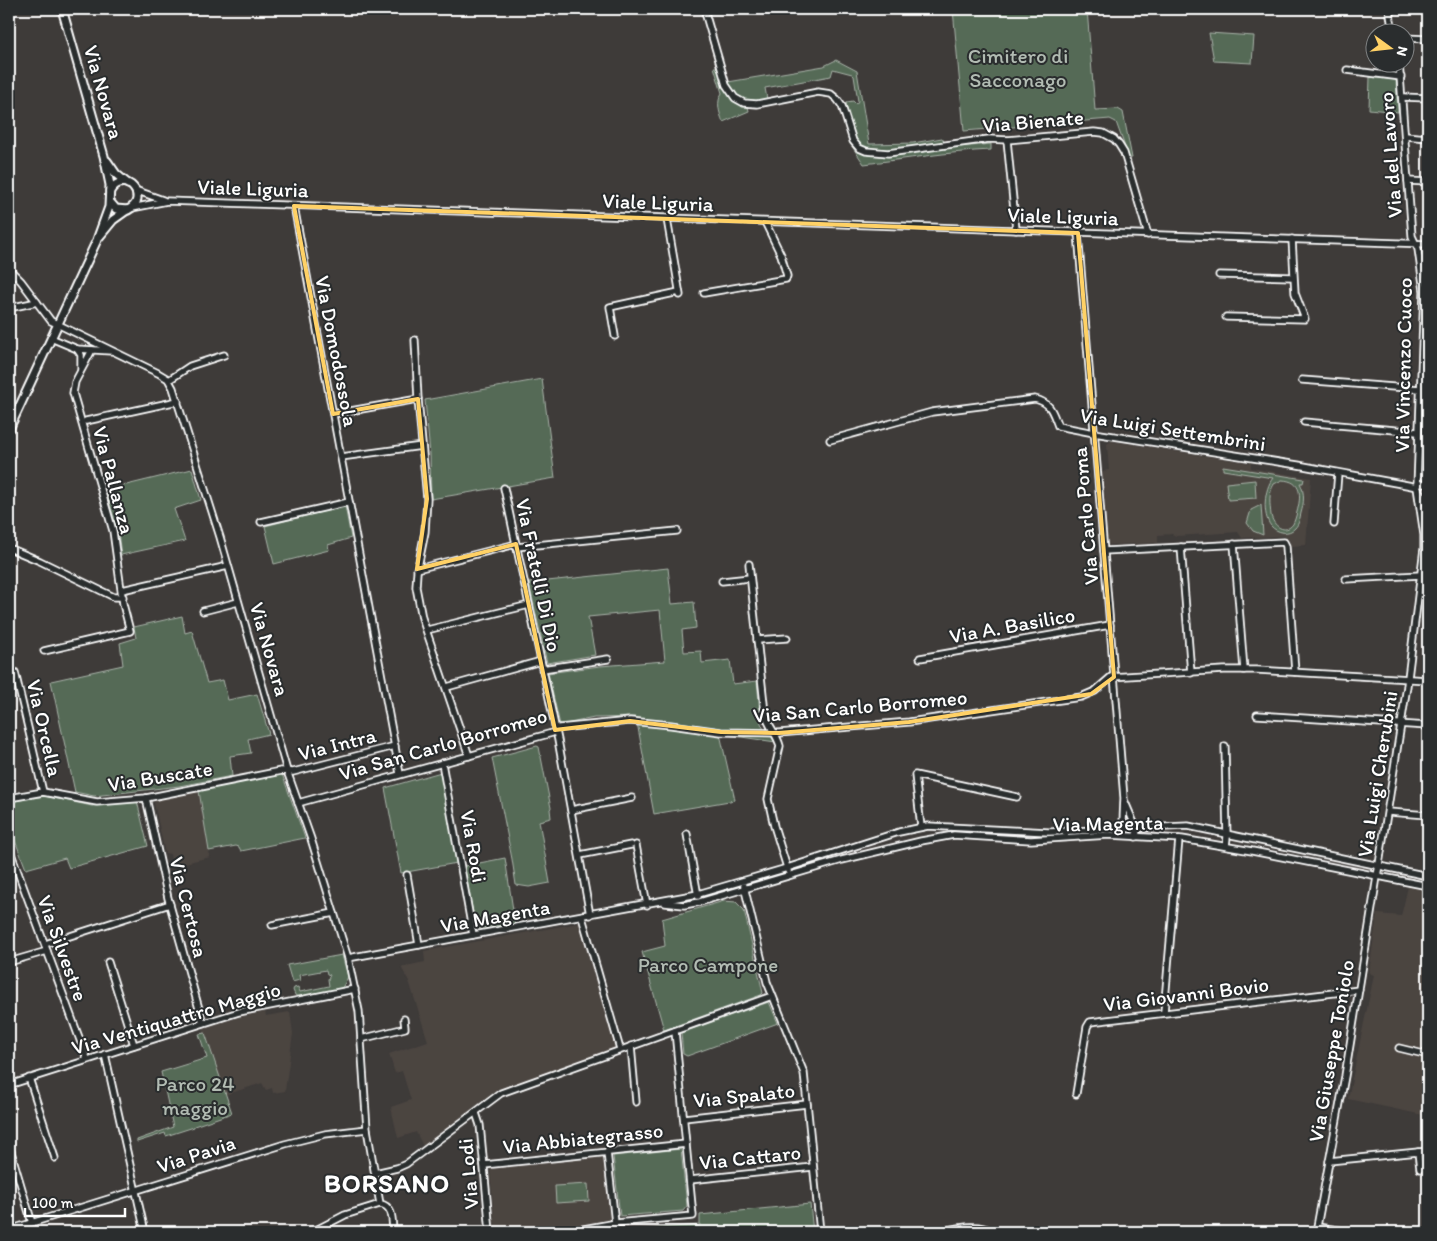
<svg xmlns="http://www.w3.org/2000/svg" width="1437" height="1241" viewBox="0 0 1437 1241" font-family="Itim,sans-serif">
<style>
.built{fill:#4c4541}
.green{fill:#546a56;stroke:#aab4aa;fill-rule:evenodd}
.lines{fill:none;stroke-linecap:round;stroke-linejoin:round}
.minor-casing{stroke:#fff;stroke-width:9}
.tertiary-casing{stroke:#fff;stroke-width:11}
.minor{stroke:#2a2d2e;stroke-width:5.5}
.tertiary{stroke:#2a2d2e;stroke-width:7}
.marked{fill:none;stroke:#ffd166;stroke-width:4;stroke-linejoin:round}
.labels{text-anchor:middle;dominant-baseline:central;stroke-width:4;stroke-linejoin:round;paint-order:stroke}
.park-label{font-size:21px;fill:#b2bcb3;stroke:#2a2d2e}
.street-label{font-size:21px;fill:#fff;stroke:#2a2d2e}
.district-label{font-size:26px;font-weight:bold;letter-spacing:1px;fill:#fff;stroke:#2a2d2e}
</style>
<rect width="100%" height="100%" fill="#3e3b39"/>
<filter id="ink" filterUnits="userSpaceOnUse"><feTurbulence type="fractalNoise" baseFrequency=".02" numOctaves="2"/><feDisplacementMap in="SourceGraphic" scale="10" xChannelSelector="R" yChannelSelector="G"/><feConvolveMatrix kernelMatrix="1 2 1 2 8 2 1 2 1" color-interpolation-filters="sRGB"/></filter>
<g filter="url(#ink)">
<g class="built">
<polygon points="1111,441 1251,463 1251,468 1311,478 1306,545 1290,546 1289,540 1284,536 1242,538 1238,532 1176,536 1172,534 1158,535 1158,543 1108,545 1102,471 1109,470 1107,444"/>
<polygon points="199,791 210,857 172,866 170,854 165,853 154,803 156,799"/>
<polygon points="1408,887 1428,891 1428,1052 1397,1045 1396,1050 1428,1058 1428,1116 1348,1099 1374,975 1369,973 1377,914 1401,916"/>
<polygon points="579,923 616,1048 498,1089 423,1146 416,1132 398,1138 391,1107 411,1100 402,1071 395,1073 389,1054 428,1041 409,981 401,967 425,962 424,951"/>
<polygon points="265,1012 266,1016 290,1012 293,1033 285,1091 273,1093 272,1088 266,1090 262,1083 225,1095 203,1028 239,1017"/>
<polygon points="603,1157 610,1220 544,1232 495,1232 490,1169"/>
</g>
<g class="green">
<polygon points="953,9 1087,9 1095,110 1118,109 1123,112 1132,158 1129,158 1116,122 1110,119 964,131"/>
<polygon points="1209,33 1254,36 1252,63 1214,61"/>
<path d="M836 60 857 71 869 144 913 143 942 138 945 143 880 150C851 150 852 129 846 106L847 102 853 101 856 104 858 101 854 76 852 74 833 69 831 76 765 88 767 99C748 103 736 101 728 82L824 66Z"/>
<path d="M714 67H718C724 87 726 99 748 107L749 111 723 122C719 112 716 102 722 93Z"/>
<polygon points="1370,77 1396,80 1398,112 1369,109"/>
<path d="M850 141 859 151 874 155 991 144V150C948 152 906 159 864 164L849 142Z"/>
<polygon points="542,379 555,478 431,499 430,454 425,400"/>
<path d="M1223 466 1304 479 1303 483H1300C1305 493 1304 503 1301 513 1300 518 1299 524 1295 528 1289 535 1277 533 1271 526 1262 515 1264 489 1273 478L1223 470ZM1282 480C1303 481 1301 497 1297 512 1296 516 1295 520 1293 524 1285 535 1273 526 1271 515 1270 505 1268 494 1274 484Z"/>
<polygon points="192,469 201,500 174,509 185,541 121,555 118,532 106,490"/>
<polygon points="1255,480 1256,498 1228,500 1226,483"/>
<polygon points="1261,505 1263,535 1253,531 1247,523 1251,510"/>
<polygon points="345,506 351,538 328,545 329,550 274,564 265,526"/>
<path d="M668 568 672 604 694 602 696 628 682 630 684 652 701 651 702 663 730 660 733 684 757 681 761 723C763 731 772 735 776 742L720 734 735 800 654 814 636 717 594 718 560 725 548 673 600 666 665 661 660 610 588 617 595 655 547 663 529 583Z"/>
<polygon points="182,616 185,633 192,631 207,683 223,680 228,700 257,694 269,734 248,739 251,753 230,756 232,776 179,786 94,796 75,792 51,681 123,665 120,643 136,638 134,627"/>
<polygon points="537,746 539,747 551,808 550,809 551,818 539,821 550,883 529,887 516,885 512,859 492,758"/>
<polygon points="441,772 457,863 401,873 385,788"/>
<polygon points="282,774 305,838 241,851 239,847 236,846 209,851 199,791"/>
<polygon points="45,796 92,806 137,801 148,846 69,868 65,858 26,869 9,825 9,802"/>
<polygon points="505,858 515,923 476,929 464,866"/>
<polygon points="724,901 736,902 744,910 763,993 761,995 664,1030 642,952 665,946 662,919"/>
<polygon points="342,955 348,977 342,988 299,997 295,995 293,990 294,988 298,987 300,992 329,986 328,979 330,975 327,974 326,970 299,975 300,980 292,982 287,965"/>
<polygon points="769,1002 778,1023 687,1056 683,1054 681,1033"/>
<polygon points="205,1033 232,1113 194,1126 194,1127 166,1136 165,1133 137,1142 137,1140 173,1127 161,1072 207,1058 199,1034"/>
<polygon points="681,1149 687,1206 683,1211 620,1216 613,1156"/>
<polygon points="588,1184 589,1201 556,1203 555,1186"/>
<polygon points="810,1204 813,1232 633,1232 633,1230 700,1225 700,1215"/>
</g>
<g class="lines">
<defs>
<g id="minor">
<polyline points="704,9 726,85 735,98 744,103 757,104 818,92 831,94 837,99 842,106 853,141 859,148 866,151 888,153 989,139 1007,140 1094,132 1103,133 1114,139 1119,145 1124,153 1148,235"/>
<polyline points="1389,9 1393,32"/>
<polyline points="1404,38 1428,39"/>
<polyline points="1347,70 1401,77"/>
<polyline points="1402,97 1428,98"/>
<polyline points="1405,136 1428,138"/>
<polyline points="1007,140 1016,230"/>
<polyline points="1408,181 1428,182"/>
<polyline points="135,190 163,200"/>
<polyline points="294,206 400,774"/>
<polyline points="132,208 167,201 1428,244"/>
<polyline points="667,219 680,295"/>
<polyline points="1078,233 1124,798 1123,822 1125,831"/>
<polyline points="9,269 21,281 51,321 158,373 168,379 173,388 220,537 287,771 311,839 348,958 359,1011 367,1129 380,1204"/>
<polyline points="1219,275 1293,277"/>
<polyline points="704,293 786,279 787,276 781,255 765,222"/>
<polyline points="9,308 37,302"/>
<polyline points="1226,317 1305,319 1295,293 1292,239"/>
<polyline points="615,336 610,307 679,292"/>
<polyline points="51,338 77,349 111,351"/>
<polyline points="415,340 418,399 427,499 425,532 417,572 416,587 422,618 469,756"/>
<polyline points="77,349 81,355 81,369"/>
<polyline points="169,380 190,366 224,355"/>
<polyline points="1302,380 1420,389"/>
<polyline points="333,414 418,399"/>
<polyline points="86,421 178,401"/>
<polyline points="1304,422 1418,432"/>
<path d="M830 440 932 412 1035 399C1051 403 1052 411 1058 426L1094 433 1298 465 1407 485 1417 487 1428 507"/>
<polyline points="341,457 422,446"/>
<polyline points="1417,484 1428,484"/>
<polyline points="504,488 558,740 590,915"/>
<polyline points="261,522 349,502"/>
<polyline points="1334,524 1338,473"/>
<polyline points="1234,544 1244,670"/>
<polyline points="516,547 677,531"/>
<polyline points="1181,547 1191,673"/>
<polyline points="9,548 40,561 114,597 123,597"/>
<polyline points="1104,551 1284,542 1286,546 1295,672"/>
<path d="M749 564 765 713C768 726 777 734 780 746L768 799 774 826 788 871"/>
<polyline points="417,569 516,544"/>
<polyline points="1346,579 1421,575"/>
<polyline points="722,581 750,578"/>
<polyline points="122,590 228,566"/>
<polyline points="203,611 238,602"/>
<polyline points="427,630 529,605"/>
<polyline points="757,640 787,638"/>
<polyline points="44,651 130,631 123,604 113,531 73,393 75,382 92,350"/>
<polyline points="920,658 1110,625"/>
<polyline points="542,669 608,659"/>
<polyline points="15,672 43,792"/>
<polyline points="447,687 541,661"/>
<polyline points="1257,715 1428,726"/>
<polyline points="1225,746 1227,837 1226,846"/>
<polyline points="442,763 473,935"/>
<polyline points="9,798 43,792 97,802 146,798 281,771 293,772 395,746"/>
<polyline points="146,798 168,898 203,1023"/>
<polyline points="1125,802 1137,830 1136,837"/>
<polyline points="298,803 552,733 559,728 630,721 671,725 721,732 779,733 909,722 1081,697 1095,691 1111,677 1224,670 1257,670 1428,680"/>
<polyline points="571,810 632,798"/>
<polyline points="1388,812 1428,815"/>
<polyline points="921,827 915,775 1017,797"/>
<polyline points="687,834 698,896"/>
<polyline points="636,845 647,905"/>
<polyline points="9,848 87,1059"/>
<polyline points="580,855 631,845"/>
<polyline points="407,875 419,945"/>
<polyline points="744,886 767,982 804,1073 820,1232"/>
<polyline points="665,903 684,905 700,902 842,860 921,841 954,835 1031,840 1109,835 1182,839 1252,851 1428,886"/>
<polyline points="582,917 620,1049"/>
<polyline points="272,925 334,913"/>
<polyline points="45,944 170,904"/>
<polyline points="348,958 698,894 787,868 899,832 928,826 1049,832 1188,826 1428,876"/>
<polyline points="9,962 47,951"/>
<polyline points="108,962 134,1045"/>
<polyline points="1164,1012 1179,839"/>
<polyline points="361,1039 405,1028 404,1019"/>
<polyline points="631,1046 636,1102"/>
<polyline points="1399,1048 1428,1055"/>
<polyline points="105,1054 145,1232"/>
<polyline points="29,1078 55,1158"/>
<polyline points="9,1085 239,1012 355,989"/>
<polyline points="1076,1094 1087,1027 1090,1022 1359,990"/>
<polyline points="476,1113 480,1125 490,1232"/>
<polyline points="684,1118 807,1104"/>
<polyline points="9,1145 32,1223"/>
<polyline points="607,1152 616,1232"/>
<polyline points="1418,1152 1420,1169"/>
<polyline points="1329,1161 1428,1151"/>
<polyline points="484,1165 686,1144"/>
<polyline points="375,1173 397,1168 406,1164 501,1093 772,996"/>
<polyline points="690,1180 813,1167"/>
<polyline points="1317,1227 1352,1232"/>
<polyline points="9,1230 285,1144 325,1134 367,1129"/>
<path d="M312 1232 345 1215 380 1204C394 1206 392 1221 393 1232"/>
<polyline points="567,1232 616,1223 693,1216 675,1031"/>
<path d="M936 1232C955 1229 976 1222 994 1232"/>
<polyline points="1316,1232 1345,1076 1380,858 1407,686 1424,548 1424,535 1417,487 1424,291 1418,249 1412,236 1399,62"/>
</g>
<g id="tertiary">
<polyline points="107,161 116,174 128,184"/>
<path d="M110 202 116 209 128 210C151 198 125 168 110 191"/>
<polyline points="99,237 113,220 127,210"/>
<polyline points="9,429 97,240 109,207 110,185 104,156 62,9"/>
</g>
</defs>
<use href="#minor" class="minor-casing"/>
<use href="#tertiary" class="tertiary-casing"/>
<use href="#minor" class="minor"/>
<use href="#tertiary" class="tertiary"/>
</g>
</g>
<path class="marked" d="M294 206 1078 233 1114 677 1091 694 909 722 779 733 721 732 630 721 555 730 516 544 417 569 427 499 418 399 333 414Z"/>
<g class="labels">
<g class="park-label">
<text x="1018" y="55">Cimitero di<tspan x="1018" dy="24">Sacconago</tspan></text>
<text x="708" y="964">Parco Campone</text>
<text x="195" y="1083">Parco 24<tspan x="195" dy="24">maggio</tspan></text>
</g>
<g class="street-label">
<text transform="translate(104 92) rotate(74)">Via Novara</text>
<text transform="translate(1033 121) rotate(-5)">Via Bienate</text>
<text transform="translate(1390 155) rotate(-94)">Via del Lavoro</text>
<text transform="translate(253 188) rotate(2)">Viale Liguria</text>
<text transform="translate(658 202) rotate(2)">Viale Liguria</text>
<text transform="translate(1063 216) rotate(2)">Viale Liguria</text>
<text transform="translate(337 351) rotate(79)">Via Domodossola</text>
<text transform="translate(1403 365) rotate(-89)">Via Vincenzo Cuoco</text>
<text transform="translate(1173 429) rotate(9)">Via Luigi Settembrini</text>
<text transform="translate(114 480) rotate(75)">Via Pallanza</text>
<text transform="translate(1085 516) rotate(-95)">Via Carlo Poma</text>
<text transform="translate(539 575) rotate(78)">Via Fratelli Di Dio</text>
<text transform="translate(1012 625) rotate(-10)">Via A. Basilico</text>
<text transform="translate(270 649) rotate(74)">Via Novara</text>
<text transform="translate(860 706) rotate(-5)">Via San Carlo Borromeo</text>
<text transform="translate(45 728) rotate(77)">Via Orcella</text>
<text transform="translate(337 744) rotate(-14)">Via Intra</text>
<text transform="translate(443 744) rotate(-16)">Via San Carlo Borromeo</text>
<text transform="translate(1377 774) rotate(-81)">Via Luigi Cherubini</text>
<text transform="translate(160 776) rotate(-9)">Via Buscate</text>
<text transform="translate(1108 823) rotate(-1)">Via Magenta</text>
<text transform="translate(474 846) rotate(80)">Via Rodi</text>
<text transform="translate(189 907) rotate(76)">Via Certosa</text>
<text transform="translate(495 916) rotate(-10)">Via Magenta</text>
<text transform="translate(63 948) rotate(70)">Via Silvestre</text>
<text transform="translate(1186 994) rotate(-7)">Via Giovanni Bovio</text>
<text transform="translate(176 1018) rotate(-16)">Via Ventiquattro Maggio</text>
<text transform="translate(1331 1051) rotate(-80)">Via Giuseppe Toniolo</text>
<text transform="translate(744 1095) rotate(-6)">Via Spalato</text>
<text transform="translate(583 1138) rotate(-6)">Via Abbiategrasso</text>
<text transform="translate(196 1154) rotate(-18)">Via Pavia</text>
<text transform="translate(750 1157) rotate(-6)">Via Cattaro</text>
<text transform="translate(468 1174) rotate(-95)">Via Lodi</text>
</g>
<g class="district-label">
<text x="387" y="1183">BORSANO</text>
</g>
</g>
<rect width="1437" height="1241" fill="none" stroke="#2a2d2e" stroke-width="30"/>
<rect x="15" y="15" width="1407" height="1211" fill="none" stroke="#fff" stroke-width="2" filter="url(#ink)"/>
<g transform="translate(1390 48) rotate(105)"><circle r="24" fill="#2a2d2e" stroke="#7f8182"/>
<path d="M0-4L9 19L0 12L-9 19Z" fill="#ffd166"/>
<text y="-8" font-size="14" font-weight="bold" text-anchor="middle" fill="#ffffff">N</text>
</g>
<path d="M25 1208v8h100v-8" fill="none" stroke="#ffffff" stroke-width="2.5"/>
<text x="32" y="1208" font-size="15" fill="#ffffff" stroke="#2a2d2e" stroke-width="4" paint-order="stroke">100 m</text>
</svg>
